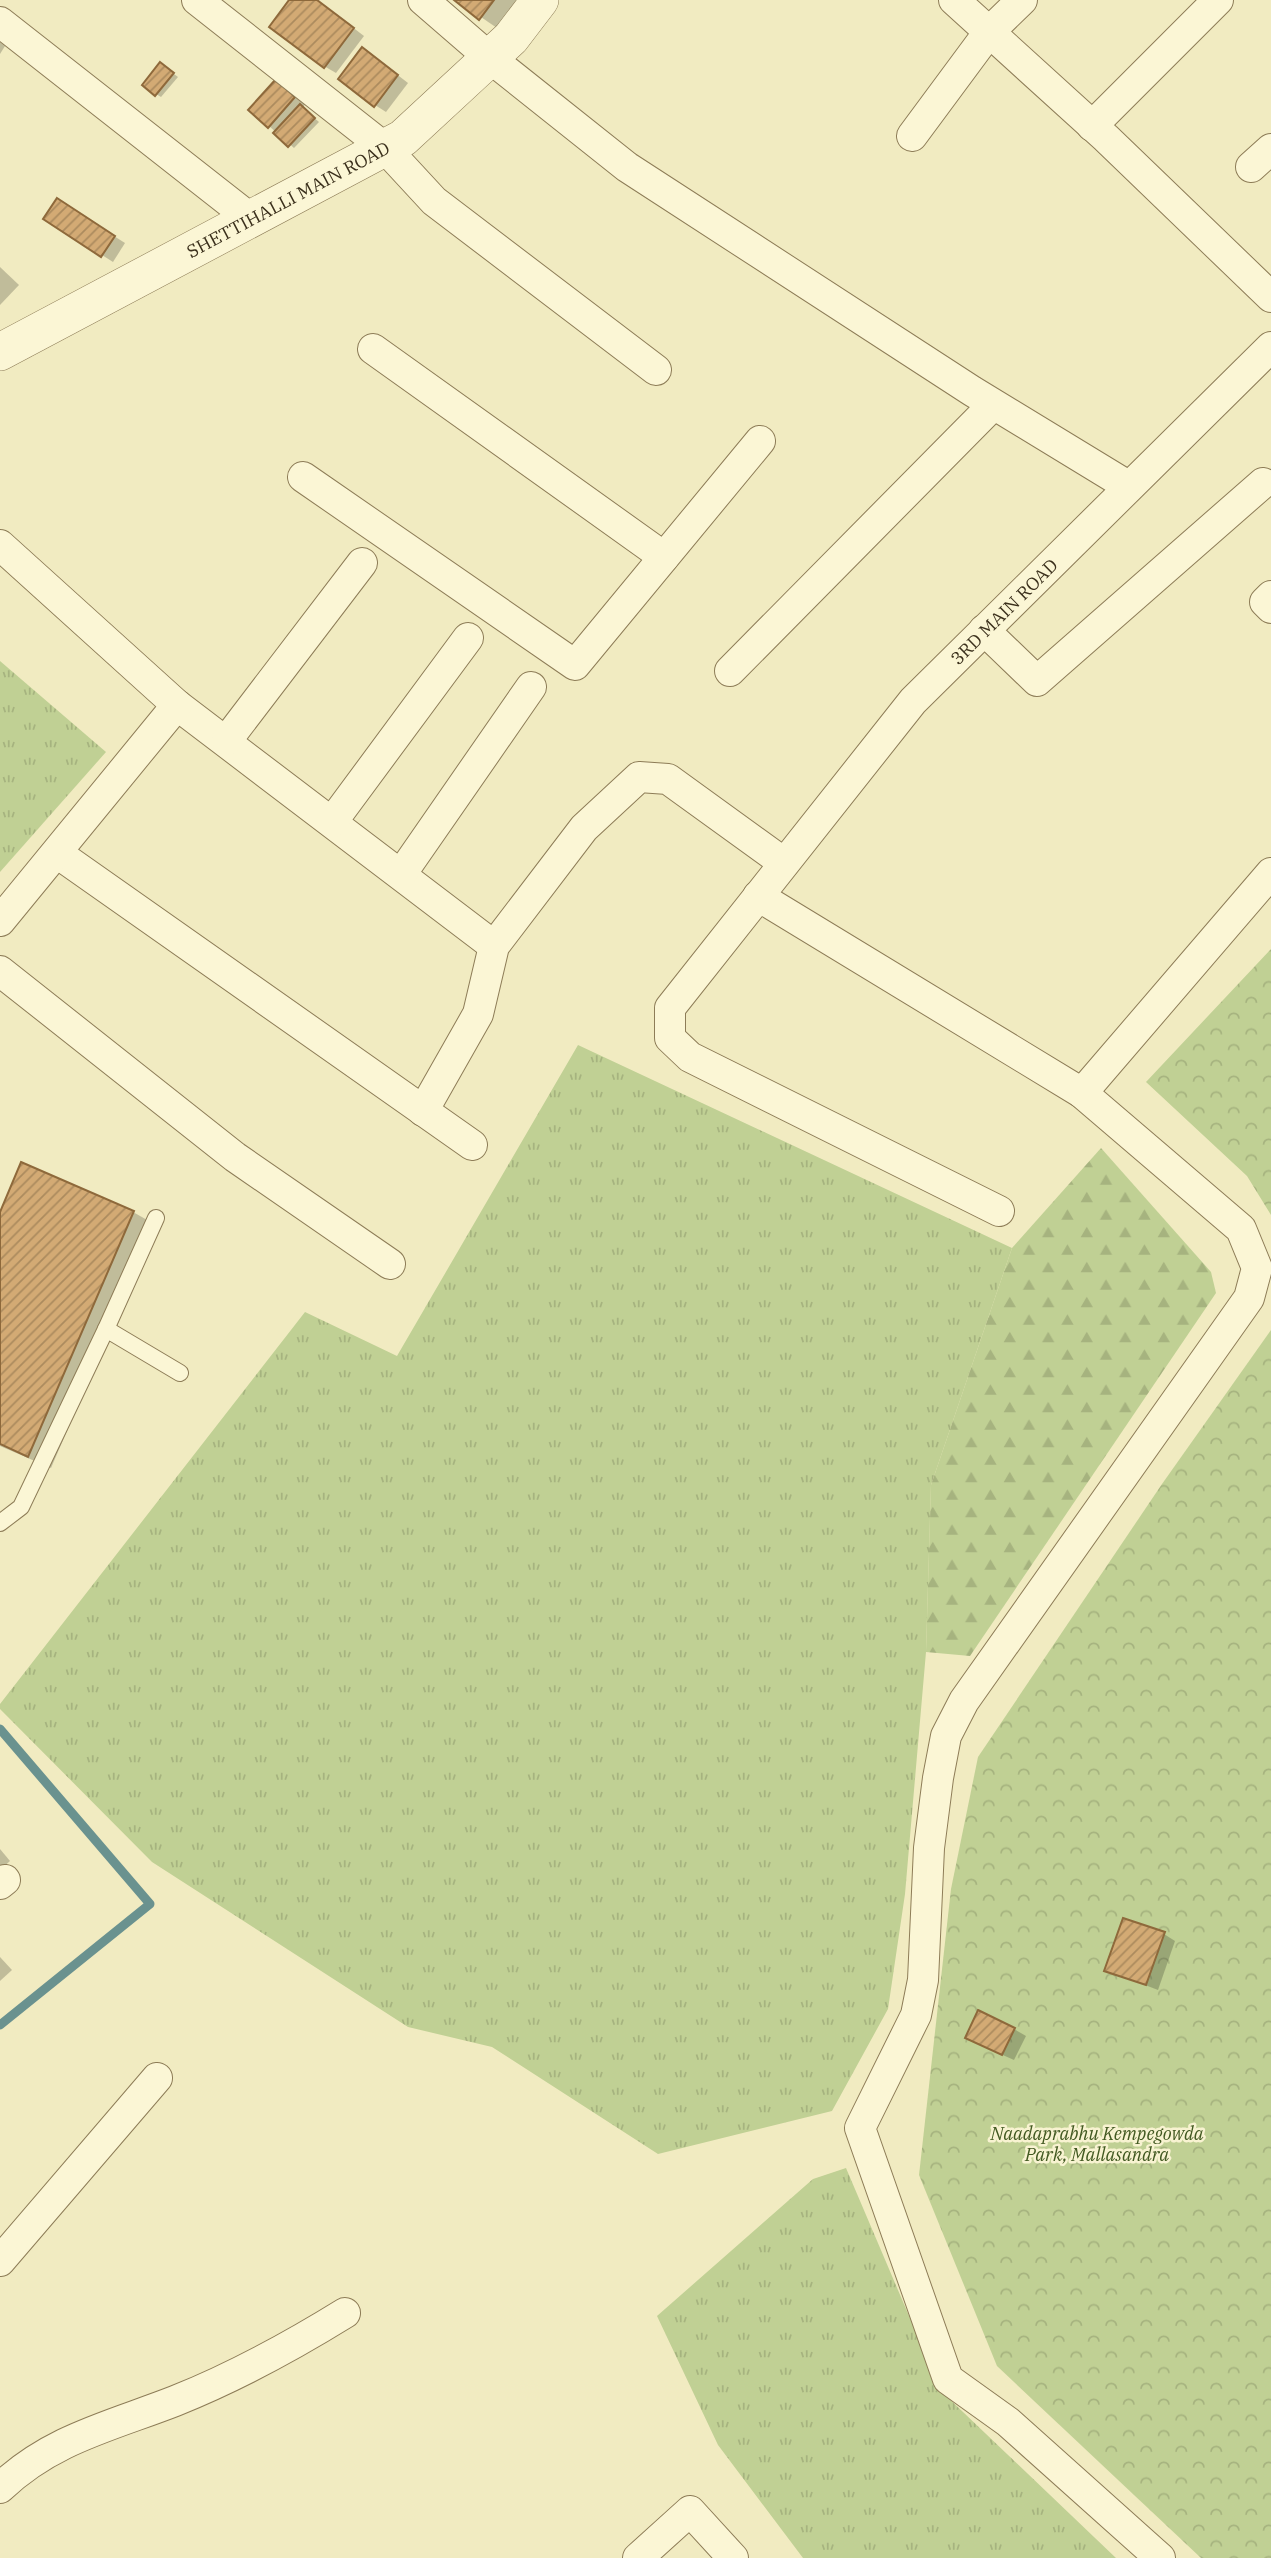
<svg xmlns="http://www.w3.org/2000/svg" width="1271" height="2558" viewBox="0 0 1271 2558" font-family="'IBM Plex Serif',serif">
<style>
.grass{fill:url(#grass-tufts)}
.forest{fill:url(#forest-firs)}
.park{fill:url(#park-crowns)}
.shadow{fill:#0003}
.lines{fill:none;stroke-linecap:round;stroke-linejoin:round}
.stream{stroke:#6a928f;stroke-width:9}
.building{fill:url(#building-hatch);stroke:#8e693b;stroke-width:2}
.service-casing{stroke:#8d7c57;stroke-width:18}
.minor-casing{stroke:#8d7c57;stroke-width:32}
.tertiary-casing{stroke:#8d7c57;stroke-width:38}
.service{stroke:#fbf6d5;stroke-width:16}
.minor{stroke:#fbf6d5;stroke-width:30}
.tertiary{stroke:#fbf6d5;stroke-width:37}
.labels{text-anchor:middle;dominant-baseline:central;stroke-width:5;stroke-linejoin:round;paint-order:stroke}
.street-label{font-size:18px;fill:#3b301c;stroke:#f8f3d1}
.park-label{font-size:18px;font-style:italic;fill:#425921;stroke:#f8f3d1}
</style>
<defs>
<pattern id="grass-tufts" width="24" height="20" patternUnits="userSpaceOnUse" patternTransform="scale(1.75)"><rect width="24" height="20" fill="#c0d094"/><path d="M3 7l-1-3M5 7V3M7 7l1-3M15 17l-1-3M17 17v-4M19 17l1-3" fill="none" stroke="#a6b37f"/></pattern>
<pattern id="forest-firs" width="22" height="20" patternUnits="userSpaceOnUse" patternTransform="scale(1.75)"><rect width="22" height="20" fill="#c0d094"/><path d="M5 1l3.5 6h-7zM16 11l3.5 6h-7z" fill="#a6b37f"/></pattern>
<pattern id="park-crowns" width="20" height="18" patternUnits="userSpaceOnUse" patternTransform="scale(1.75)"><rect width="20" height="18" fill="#c0d094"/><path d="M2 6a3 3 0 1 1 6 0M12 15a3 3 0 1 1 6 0" fill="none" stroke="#a6b37f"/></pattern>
<pattern id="building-hatch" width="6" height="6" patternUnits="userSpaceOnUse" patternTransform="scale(1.75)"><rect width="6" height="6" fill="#d3aa74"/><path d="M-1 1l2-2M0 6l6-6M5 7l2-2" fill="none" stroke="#ac8b5e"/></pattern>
</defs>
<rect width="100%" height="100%" fill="#f1ebc1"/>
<g class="grass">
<polygon points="0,661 106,752 0,872"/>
<polygon points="578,1045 1012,1248 931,1485 926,1652 905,1894 888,2009 832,2111 658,2154 492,2047 408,2027 152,1862 0,1709 0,1704 305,1312 397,1356"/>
<polygon points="846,2168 941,2391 1116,2558 803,2558 718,2445 657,2316 813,2179"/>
</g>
<polygon class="forest" points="1101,1148 1211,1272 1216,1293 970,1656 926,1652 931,1485 1012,1248"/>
<g class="park">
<polygon points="1271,949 1271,1215 1247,1176 1146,1082"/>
<polygon points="1271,1330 1271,2558 1201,2558 997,2366 919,2175 951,1889 978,1757 1162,1484"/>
</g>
<g class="shadow">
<polygon points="291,0 317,0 364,36 336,73 324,66"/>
<polygon points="456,0 519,0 497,28"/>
<polygon points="0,42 5,46 0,54"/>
<polygon points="373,56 408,83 386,112 375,105"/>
<polygon points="166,68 178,77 161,97 156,94"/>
<polygon points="276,81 305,104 303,108 319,122 294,148 269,126"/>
<polygon points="68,207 125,243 113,262 102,255"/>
<polygon points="0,267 19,285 0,305"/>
<polygon points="133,1212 156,1225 51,1468 0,1446 0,1216"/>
<polygon points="0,1849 10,1861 0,1870"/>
<polygon points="1164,1934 1175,1941 1158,1990 1106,1970"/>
<polygon points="0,1957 12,1970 0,1981"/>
<polygon points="1014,2029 1026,2036 1014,2060 978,2044"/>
</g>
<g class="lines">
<polyline class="stream" points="0,1729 150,1904 0,2025"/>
</g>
<g class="building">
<polygon points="289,0 317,0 354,28 324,68 269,27"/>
<polygon points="454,0 494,0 479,20"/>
<polygon points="362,47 398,75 374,107 338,79"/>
<polygon points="160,62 174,73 155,96 142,85"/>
<polygon points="276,79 295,97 268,128 248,110"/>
<polygon points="300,104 315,118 288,147 273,133"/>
<polygon points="57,198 115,236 101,257 43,219"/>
<polygon points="21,1162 134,1211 28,1457 0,1444 0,1212"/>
<polygon points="1123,1918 1165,1932 1146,1985 1104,1971"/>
<polygon points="978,2010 1015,2028 1002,2055 965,2038"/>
</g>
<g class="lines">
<defs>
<g id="service">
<polyline points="106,1329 156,1218"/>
<polyline points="0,1523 21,1507 106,1329 180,1373"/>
</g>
<g id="minor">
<polyline points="197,0 385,148 434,201 656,370"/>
<polyline points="423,0 490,58 627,167 972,391 1128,486"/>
<polyline points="954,0 1106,138 1271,297"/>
<polyline points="0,22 251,219"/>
<polyline points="1092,126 1218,0"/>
<polyline points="912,136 989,32 1022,0"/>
<polyline points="1251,167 1271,149"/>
<polyline points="373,349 664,557"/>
<polyline points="303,477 575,665 760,441"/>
<polyline points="0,545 177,705 494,946"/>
<polyline points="1271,596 1265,602 1271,608"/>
<polyline points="984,630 1037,681 1263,483"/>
<polyline points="730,671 993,405"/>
<polyline points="227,740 362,563"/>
<polyline points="332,822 468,638"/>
<polyline points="57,853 472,1145"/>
<polyline points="402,873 531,687"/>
<polyline points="758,896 1082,1093 1241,1229 1257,1268 1249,1298 964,1701 946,1736 938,1778 929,1848 923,1980 916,2015 860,2128 948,2379 1008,2422 1160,2558"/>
<polyline points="0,921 177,705"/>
<polyline points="0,971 235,1157 390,1264"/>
<polyline points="1082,1093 1271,873"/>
<polyline points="423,1111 478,1014 494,946 584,828 639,777 668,779 784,863"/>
<path id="s1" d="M999 1211 690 1057 670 1038V1008L913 701 1271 347"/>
<polyline points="0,1884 5,1880"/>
<polyline points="0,2261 157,2078"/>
<path d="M0 2488C51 2439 111 2426 175 2401 235 2377 290 2347 345 2313"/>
<polyline points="638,2558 690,2511 733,2558"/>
</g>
<g id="tertiary">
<path id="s2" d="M0 352 403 138 511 38 540 0"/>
</g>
</defs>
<use href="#service" class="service-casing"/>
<use href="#minor" class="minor-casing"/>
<use href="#tertiary" class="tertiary-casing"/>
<use href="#service" class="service"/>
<use href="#minor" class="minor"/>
<use href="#tertiary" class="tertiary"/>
</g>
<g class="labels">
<g class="street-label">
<text stroke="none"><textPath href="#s2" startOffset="326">SHETTIHALLI MAIN ROAD</textPath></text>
<text stroke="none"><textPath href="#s1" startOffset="922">3RD MAIN ROAD</textPath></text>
</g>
<g class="park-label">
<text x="1097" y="2133">Naadaprabhu Kempegowda<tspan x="1097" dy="21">Park, Mallasandra</tspan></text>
</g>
</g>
</svg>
